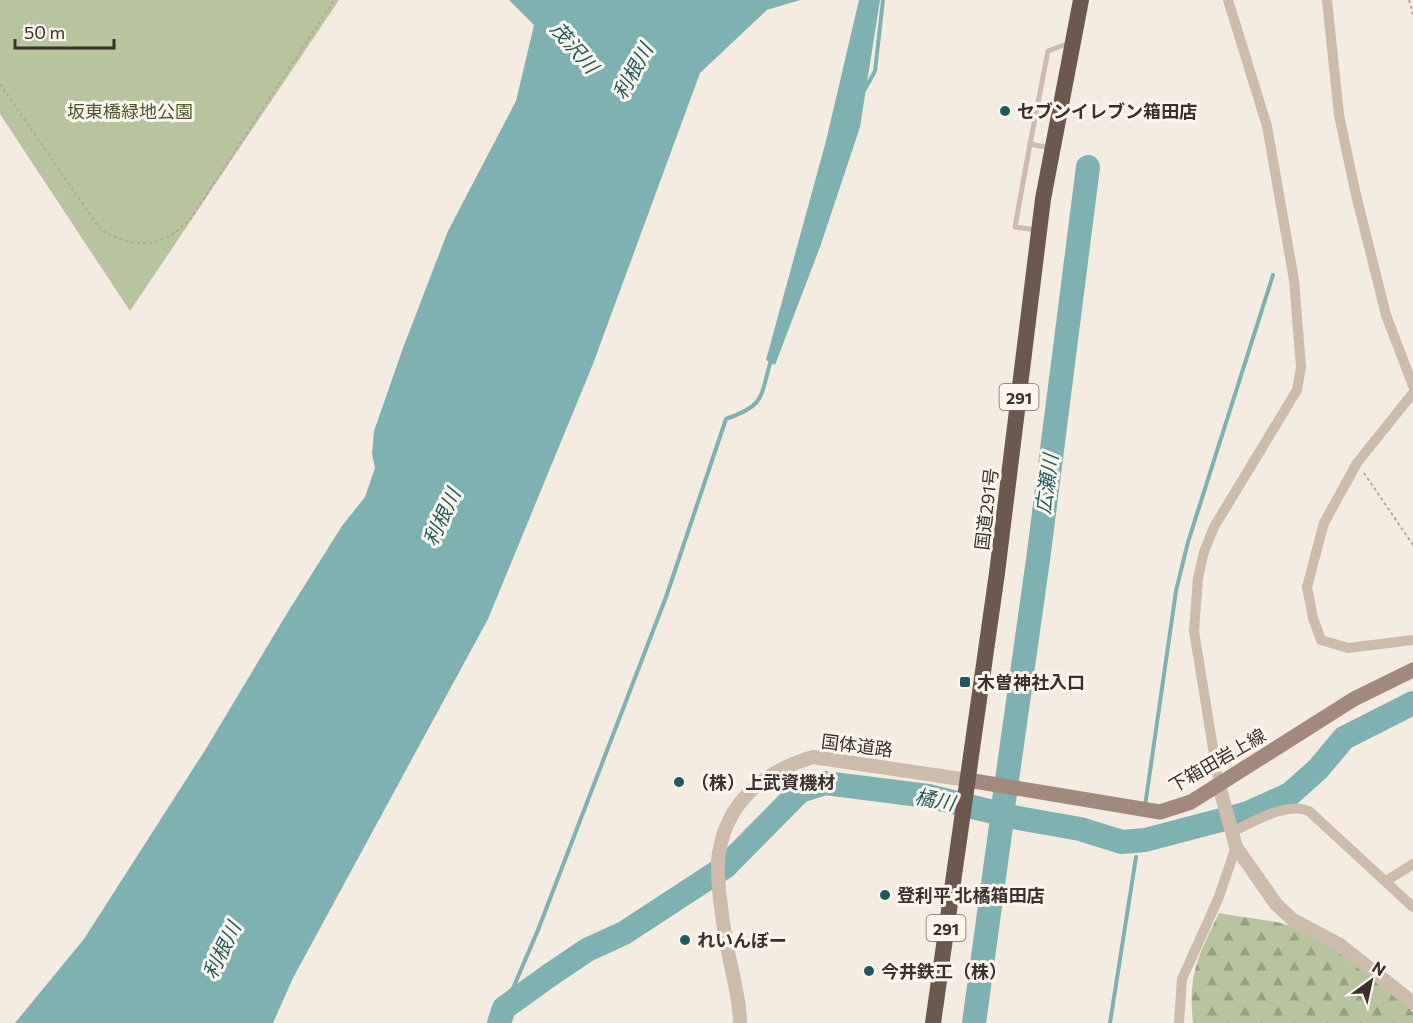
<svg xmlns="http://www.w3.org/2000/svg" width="1413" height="1023" viewBox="0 0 1413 1023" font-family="Commissioner,'Noto Sans JP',sans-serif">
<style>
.forest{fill:url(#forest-firs)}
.park{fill:#b8c4a0}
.water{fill:#7fb0b2}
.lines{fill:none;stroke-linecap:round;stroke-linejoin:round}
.stream{stroke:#7fb0b2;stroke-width:4}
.river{stroke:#7fb0b2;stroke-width:24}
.path{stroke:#b9a596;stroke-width:2;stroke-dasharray:3 3;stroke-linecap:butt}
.service{stroke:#cdbbac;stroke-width:5}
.minor{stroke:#cdbbac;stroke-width:10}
.tertiary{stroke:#cdbbac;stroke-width:14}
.secondary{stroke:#a18a7d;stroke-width:15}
.trunk{stroke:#6c584f;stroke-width:16}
.poi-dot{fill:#1f5a5e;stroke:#fbf5ee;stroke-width:2}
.labels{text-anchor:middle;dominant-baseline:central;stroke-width:6;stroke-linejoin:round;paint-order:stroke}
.shield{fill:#fbf5ee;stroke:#756b66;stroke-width:1.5}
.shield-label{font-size:16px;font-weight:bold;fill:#3b302b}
.park-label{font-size:18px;fill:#4a5a2e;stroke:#fbf5ee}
.poi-label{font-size:18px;font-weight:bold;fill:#3b302b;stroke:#fbf5ee;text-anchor:start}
.street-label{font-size:18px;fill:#3b302b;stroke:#fbf5ee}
.water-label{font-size:20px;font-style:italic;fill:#1f5a5e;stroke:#fbf5ee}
</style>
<defs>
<pattern id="forest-firs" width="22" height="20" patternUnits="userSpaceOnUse" patternTransform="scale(1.5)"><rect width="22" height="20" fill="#b8c4a0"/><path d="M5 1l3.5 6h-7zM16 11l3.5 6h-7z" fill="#97a083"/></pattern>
</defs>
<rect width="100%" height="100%" fill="#f4ebe1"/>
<path class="forest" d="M1219 913C1240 917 1263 919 1284 924 1314 932 1396 987 1413 1013V1023H1193C1188 973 1198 957 1219 913Z"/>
<polygon class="park" points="0,0 339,0 130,311 0,114"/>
<g class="water">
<polygon points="509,0 800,0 767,10 700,73 593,364 488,619 293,978 273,1023 15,1023 84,939 207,747 286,615 342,526 365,497 375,468 372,454 374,431 403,348 448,231 516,101 534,25"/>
<polygon points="859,0 880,0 860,127 820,247 775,365 766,360 826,141"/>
</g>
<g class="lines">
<g class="stream">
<polyline points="865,89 875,71 883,0"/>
<polyline points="1145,806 1176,591 1188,542 1273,275"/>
<path d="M502 1014 538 930 666 597 726 419C766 405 760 397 771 360"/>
<polyline points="1110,1023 1136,857"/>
</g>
<g class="river">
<polyline points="1004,801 1038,560 1088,167"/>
<polyline points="499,1023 504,1008 550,975 587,950 624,933 725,867 800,791 825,783 928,796 1018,818 1080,829 1122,842 1145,840 1248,813 1290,794 1318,769 1344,738 1413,703"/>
<polyline points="974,1023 1001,826"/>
</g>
<g class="path">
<polyline points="1409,0 1413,15"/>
<path d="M0 84 100 229C134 250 163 249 191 218L334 0"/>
<polyline points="1364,473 1413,545"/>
</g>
<g class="service">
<polyline points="1030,144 1015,227 1037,230"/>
<polyline points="1051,148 1030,144 1048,51 1069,43"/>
</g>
<g class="minor">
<polyline points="1327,0 1339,115 1356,195 1386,315 1413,386"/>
<polyline points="1413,393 1357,463 1324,523 1307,587 1313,618 1321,640 1348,648 1413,640"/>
<polyline points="1219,785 1194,631 1198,578 1204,552 1214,527 1297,390 1301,367 1294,280 1267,126 1228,0"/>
<path d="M1231 832C1253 823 1285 801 1309 811L1413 907"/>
<polyline points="1386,881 1413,864"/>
<polyline points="1179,1023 1182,979 1218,899 1236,847"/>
</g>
<g class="tertiary">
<polyline points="1219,785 1236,847 1276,904 1293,920 1340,945 1413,1003"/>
<path d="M740 1023C740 997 731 971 727 946 723 923 715 875 719 853 727 801 765 771 813 757L968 780"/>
</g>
<polyline class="secondary" points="968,780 1160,812 1191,802 1354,699 1413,670"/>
<polyline class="trunk" points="933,1023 997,573 1043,199 1081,0"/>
</g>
<g class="poi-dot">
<circle cx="1005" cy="111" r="6"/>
<rect x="959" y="676" width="12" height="12" rx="3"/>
<circle cx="679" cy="782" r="6"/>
<circle cx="885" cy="895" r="6"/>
<circle cx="685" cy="940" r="6"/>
<circle cx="869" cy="971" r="6"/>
</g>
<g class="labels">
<g class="shield">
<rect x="999.5" y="384" width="39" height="26" rx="4.5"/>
<rect x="926.5" y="915" width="39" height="26" rx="4.5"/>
</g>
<g class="shield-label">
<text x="1019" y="397">291</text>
<text x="946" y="928">291</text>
</g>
<g class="park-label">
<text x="130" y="111">坂東橋緑地公園</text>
</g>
<g class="poi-label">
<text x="1017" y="111">セブンイレブン箱田店</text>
<text x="977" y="682">木曽神社入口</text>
<text x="691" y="782">（株）上武資機材</text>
<text x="897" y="895">登利平 北橘箱田店</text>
<text x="697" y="940">れいんぼー</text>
<text x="881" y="971">今井鉄工（株）</text>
</g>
<g class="street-label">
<text transform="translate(986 509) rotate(-83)">国道291号</text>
<text transform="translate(857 745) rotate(7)">国体道路</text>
<text transform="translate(1217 760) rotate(-30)">下箱田岩上線</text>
</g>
<g class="water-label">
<text transform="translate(575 47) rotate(49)">茂沢川</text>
<text transform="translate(632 71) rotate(-61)">利根川</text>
<text transform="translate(1046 484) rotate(-82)">広瀬川</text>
<text transform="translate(441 517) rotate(-65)">利根川</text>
<text transform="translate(935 799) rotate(11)">橘川</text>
<text transform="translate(221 950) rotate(-64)">利根川</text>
</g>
</g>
<g transform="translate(1371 981) rotate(33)" stroke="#fbf5ee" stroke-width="4.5" paint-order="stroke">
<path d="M0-4.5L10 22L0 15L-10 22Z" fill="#3b302b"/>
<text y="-9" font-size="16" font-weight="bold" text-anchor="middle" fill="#3b302b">N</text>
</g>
<path d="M15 39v9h99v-9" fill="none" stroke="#3b302b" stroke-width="3"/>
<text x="24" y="39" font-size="18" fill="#3b302b" stroke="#fbf5ee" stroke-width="4.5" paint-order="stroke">50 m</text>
</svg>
